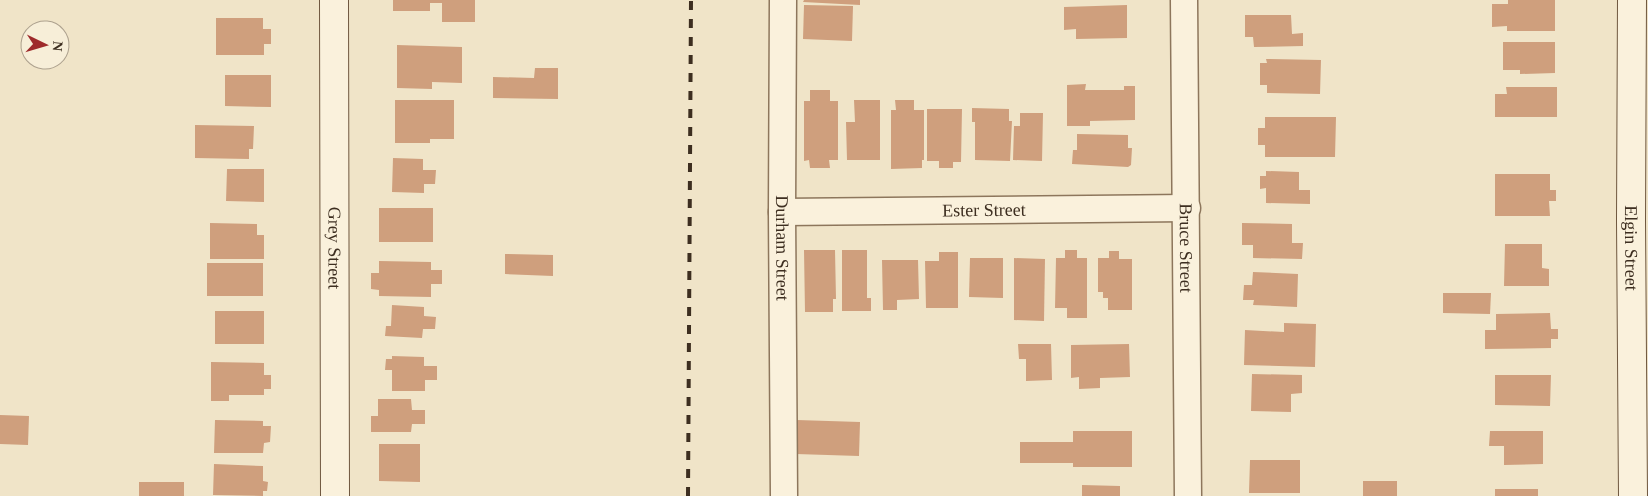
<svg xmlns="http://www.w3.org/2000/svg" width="1648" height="496" viewBox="0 0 1648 496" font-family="'Times New Roman',serif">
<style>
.building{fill:#cf9f7d}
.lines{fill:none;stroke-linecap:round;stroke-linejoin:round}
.street-casing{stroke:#8d765c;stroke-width:29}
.secondary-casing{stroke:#6f573f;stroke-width:30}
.street{stroke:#faf1dc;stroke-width:26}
.secondary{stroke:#faf1dc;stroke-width:28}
.rail{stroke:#3d2e20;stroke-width:4;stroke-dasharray:9 9;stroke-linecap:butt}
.labels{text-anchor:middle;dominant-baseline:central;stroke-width:4;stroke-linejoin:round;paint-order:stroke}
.street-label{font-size:18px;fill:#3d2e20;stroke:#f7eed8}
</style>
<rect width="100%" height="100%" fill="#f0e4c8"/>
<g class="building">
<polygon points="393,0 475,0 475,22 442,22 442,3 430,3 430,11 393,11"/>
<polygon points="804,0 860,0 860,5 803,2"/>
<polygon points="1508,0 1555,0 1555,31 1507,31 1507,26 1492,27 1492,4 1508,4"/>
<polygon points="804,5 853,6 852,41 803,39"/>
<polygon points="1127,5 1127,38 1076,39 1076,29 1064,30 1064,7"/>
<polygon points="1245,15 1291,15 1292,34 1303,33 1303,46 1254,47 1253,37 1245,37"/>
<polygon points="216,18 263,18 263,29 271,29 271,44 264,44 264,55 216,55"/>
<polygon points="1503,42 1555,42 1555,73 1520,74 1520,70 1503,70"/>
<polygon points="397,45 462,47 462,83 432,82 432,89 397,88"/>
<polygon points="1266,59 1321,60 1320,94 1267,93 1267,85 1260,85 1260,63 1267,63"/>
<polygon points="535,68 558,68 558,99 493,98 493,77 534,78"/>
<polygon points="225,75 271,75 271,107 225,106"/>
<polygon points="1086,84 1085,90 1124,90 1124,86 1135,86 1135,120 1090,121 1090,126 1067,126 1067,85"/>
<polygon points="1506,87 1557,87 1557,117 1495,117 1495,94 1507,94"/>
<polygon points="810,90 830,90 830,101 838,101 838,160 829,160 830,168 810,168 809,160 804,161 804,101 810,101"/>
<polygon points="395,100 454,100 454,139 430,139 430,143 395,143"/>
<polygon points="854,100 880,100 880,160 847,160 846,122 855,122"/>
<polygon points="895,100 914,100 914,110 924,110 924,160 922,160 922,168 891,169 891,110 896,110"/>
<polygon points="972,108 1009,109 1009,121 1012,121 1010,161 975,160 975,122 972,122"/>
<polygon points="927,109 962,109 961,162 953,162 953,168 939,168 939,161 927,161"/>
<polygon points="1020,113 1043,113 1042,161 1013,160 1014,126 1020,126"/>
<polygon points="1265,117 1336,117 1335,157 1265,157 1265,145 1258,145 1258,128 1265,128"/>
<polygon points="195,125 254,126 253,149 249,149 249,159 195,158"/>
<polygon points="1077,134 1128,135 1128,148 1132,148 1131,165 1128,167 1072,164 1073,150 1077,150"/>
<polygon points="393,158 423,159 423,170 436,170 435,184 424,184 424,193 392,192"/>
<polygon points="227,169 264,169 264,202 226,201"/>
<polygon points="1266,171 1299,172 1299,190 1310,190 1310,204 1266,203 1266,188 1260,189 1260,176 1266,176"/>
<polygon points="1495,174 1550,174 1550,190 1556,190 1556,201 1549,201 1550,216 1495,216"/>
<rect x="379" y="208" width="54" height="34"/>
<polygon points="210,223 257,224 257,235 264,235 264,259 210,259"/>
<polygon points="1242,223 1292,224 1292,243 1303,243 1302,259 1253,258 1253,245 1242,245"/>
<polygon points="1505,244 1542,244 1542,268 1549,269 1549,286 1504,286"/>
<polygon points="804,250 835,250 836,299 833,299 833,312 805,312"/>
<polygon points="842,250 867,250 867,298 871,298 871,311 842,311"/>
<polygon points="1065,250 1077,250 1077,258 1087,258 1087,318 1067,318 1067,308 1055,308 1056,258 1065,258"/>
<polygon points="1109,251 1119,251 1119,259 1132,259 1132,310 1108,310 1108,298 1103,298 1103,292 1098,292 1098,258 1109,258"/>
<polygon points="939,252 958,252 958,308 926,308 925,261 939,261"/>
<polygon points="505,254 553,255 553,276 505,274"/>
<polygon points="970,258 1003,258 1003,298 969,297"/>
<polygon points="1014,258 1045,259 1044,321 1014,320"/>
<polygon points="882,260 918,260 919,299 897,300 897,310 883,310"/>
<polygon points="379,261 431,262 431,270 442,270 442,284 431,284 431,297 379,296 379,290 371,289 371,273 379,273"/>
<rect x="207" y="263" width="56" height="33"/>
<polygon points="1253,272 1298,274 1297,307 1253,305 1254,300 1243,300 1244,285 1252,285"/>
<polygon points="1443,293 1491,293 1490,314 1443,313"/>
<polygon points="392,305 424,307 424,316 436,317 435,329 423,329 422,338 385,336 386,326 391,326"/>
<rect x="215" y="311" width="49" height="33"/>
<polygon points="1550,313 1551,329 1558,329 1558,339 1551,339 1551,348 1485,349 1485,330 1496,330 1496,314"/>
<polygon points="1284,323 1316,324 1315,367 1244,365 1245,330 1284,332"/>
<polygon points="1018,344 1051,344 1052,380 1026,381 1026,359 1019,359"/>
<polygon points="1129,344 1130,377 1100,378 1100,388 1079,389 1079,377 1071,378 1071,345"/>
<polygon points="392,356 424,357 424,366 437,366 437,380 425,380 425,391 392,391 392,370 385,370 386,359 392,359"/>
<polygon points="211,362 264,363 264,375 271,375 271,389 264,389 264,395 229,395 229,401 211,401"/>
<polygon points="1252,374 1302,375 1302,393 1291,394 1291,412 1251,411"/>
<polygon points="1495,375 1551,375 1550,406 1495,405"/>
<polygon points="378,399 411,399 412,410 425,410 425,424 412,424 411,432 371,432 371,416 378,416"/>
<polygon points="0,415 29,416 28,445 0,444"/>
<polygon points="215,420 263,421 263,426 271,426 270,442 264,443 263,453 214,453"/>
<polygon points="797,420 860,422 859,456 796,454"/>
<polygon points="1073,431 1132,431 1132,467 1073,467 1073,463 1020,463 1020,442 1073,442"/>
<polygon points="1490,431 1543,431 1543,464 1504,465 1504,446 1489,446"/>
<polygon points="379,444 420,444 420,482 379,481"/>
<polygon points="1250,460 1300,460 1300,493 1249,493"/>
<polygon points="214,464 263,466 263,481 268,482 267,491 263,491 263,496 213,495"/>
<rect x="1363" y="481" width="34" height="15"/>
<rect x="139" y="482" width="45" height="14"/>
<polygon points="1082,485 1120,486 1120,496 1082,496"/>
<rect x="1495" y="489" width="43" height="7"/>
</g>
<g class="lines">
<defs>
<g id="street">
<path id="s1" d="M783 0 782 212 784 496"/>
<path id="s2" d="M1184 0 1188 496"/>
<path id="s3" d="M782 212 1187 208"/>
</g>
<g id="secondary">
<path id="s4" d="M334 0 335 496"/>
<path id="s5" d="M1632 0 1631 220 1633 496"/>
</g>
</defs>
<use href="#street" class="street-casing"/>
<use href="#secondary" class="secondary-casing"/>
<use href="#street" class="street"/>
<use href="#secondary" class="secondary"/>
<polyline class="rail" points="688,496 691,0"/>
</g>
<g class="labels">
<g class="street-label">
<text stroke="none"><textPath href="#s3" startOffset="202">Ester Street</textPath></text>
<text stroke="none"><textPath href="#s4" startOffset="248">Grey Street</textPath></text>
<text stroke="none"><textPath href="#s1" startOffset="248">Durham Street</textPath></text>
<text stroke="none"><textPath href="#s2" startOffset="248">Bruce Street</textPath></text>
<text stroke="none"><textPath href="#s5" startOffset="248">Elgin Street</textPath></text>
</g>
</g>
<g transform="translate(45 45) rotate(95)"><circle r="24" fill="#f7eed8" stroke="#ada18e"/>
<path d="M0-4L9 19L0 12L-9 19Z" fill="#9e2a2b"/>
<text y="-8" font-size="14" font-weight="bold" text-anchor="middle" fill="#3d2e20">N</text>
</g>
</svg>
